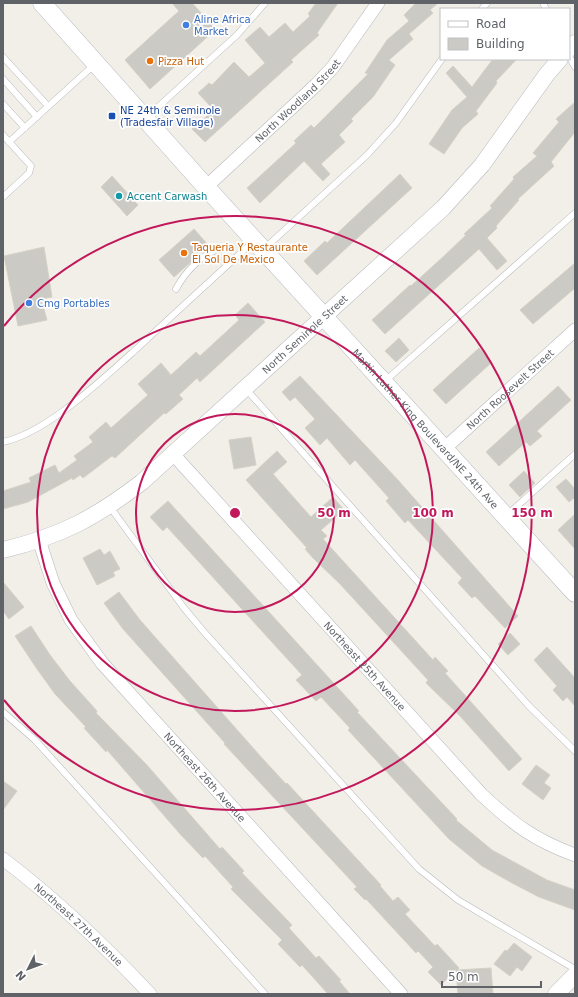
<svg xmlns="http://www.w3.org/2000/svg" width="578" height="997" viewBox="0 0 578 997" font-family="'DejaVu Sans',sans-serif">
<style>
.building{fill:#cccac5;stroke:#d6d1c6}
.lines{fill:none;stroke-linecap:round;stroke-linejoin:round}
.service-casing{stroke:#b5b8bc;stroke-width:7}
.minor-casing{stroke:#b5b8bc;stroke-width:14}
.tertiary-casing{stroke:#b5b8bc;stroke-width:17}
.secondary-casing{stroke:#b6babf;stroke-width:19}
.service{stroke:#fff;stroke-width:6}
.minor{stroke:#fff;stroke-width:13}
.tertiary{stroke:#fff;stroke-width:16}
.secondary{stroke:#fff;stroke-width:18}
.ring{fill:none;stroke:#c2185b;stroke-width:2}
.shop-dot{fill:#3f7fe0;stroke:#fff;stroke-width:1.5}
.food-dot{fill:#e8710a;stroke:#fff;stroke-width:1.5}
.transit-dot{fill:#1a4fb4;stroke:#fff;stroke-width:1.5}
.culture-dot{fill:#0f9aa8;stroke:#fff;stroke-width:1.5}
.labels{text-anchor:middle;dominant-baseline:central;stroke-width:3.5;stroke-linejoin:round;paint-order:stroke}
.shop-label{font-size:10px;fill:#366cbe;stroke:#fff;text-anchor:start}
.food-label{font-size:10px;fill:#c56008;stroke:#fff;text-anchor:start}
.street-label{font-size:10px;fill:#5f6368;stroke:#fff}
.transit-label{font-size:10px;fill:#164399;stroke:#fff;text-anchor:start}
.culture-label{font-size:10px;fill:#0d838f;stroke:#fff;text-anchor:start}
.centre{fill:#c2185b;stroke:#fff;stroke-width:2}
.ring-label{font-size:12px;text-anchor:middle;font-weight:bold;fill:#c2185b;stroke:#fff;stroke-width:3.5;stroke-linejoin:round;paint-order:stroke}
</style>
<rect width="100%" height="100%" fill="#f1efe8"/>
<g class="building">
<polygon points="172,3 192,3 216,29 150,89 125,60 179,11"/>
<polygon points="316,3 338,3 317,33 319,35 291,60 293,62 205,142 192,129 214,110 198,93 209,83 212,85 234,62 249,77 265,63 245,40 260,27 269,37 285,23 293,32 310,16 308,14"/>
<polygon points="416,3 438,3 430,10 433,13 409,34 413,39 389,60 395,65 373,97 351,119 353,121 339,135 345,142 321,164 330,174 323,181 304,161 260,203 247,188 296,143 294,141 311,125 314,128 368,74 365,73 387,40 409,21 404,15"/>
<polygon points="493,59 517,59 496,81 497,83 476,111 478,114 462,128 444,154 429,144 452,110 467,97 446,73 453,66 472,87"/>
<polygon points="575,102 575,132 551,162 554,166 518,199 519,200 496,226 497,228 487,238 507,261 497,270 479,249 385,334 372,320 410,285 411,286 444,256 466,235 464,234 492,208 490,206 514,179 513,177 537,156 533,153 559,122 556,119"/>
<polygon points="400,174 412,188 317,275 304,261 325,241 327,243"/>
<polygon points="112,176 138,205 127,216 101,187"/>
<polygon points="194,229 209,246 174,277 159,260"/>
<polygon points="44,247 52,297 41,299 47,320 18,326 4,256"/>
<polygon points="575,263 575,288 533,324 520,310"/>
<polygon points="248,303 265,322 200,382 197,378 179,395 183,399 166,414 164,413 115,458 112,456 83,478 80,475 73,480 72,478 28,502 3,509 3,491 31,482 29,478 55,465 59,473 77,460 74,456 93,442 89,437 106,422 111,428 148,395 138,384 161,363 171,375 196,352 200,356 239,320 235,315"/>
<polygon points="399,338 409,350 396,362 385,351"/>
<polygon points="479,348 492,362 446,404 433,390"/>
<polygon points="300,376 398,480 518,616 505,628 475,596 472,598 458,583 462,578 408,520 405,523 386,501 389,498 355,460 350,465 327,438 320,445 305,428 315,419 295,397 290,401 282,392"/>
<polygon points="558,386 571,400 537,431 542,436 530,446 526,442 499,466 486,452"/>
<polygon points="251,437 256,465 234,469 229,440"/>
<polygon points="277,451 287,462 273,474 311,517 333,497 344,510 321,530 327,536 323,539 433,660 435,657 448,671 445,673 522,759 509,771 460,716 426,683 428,680 340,584 313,558 305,549 307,548 246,480"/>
<polygon points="524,471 535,483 520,497 509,485"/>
<polygon points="566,479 575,489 575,497 569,502 556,487"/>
<polygon points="168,501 359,711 357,712 457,819 456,820 492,850 547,880 575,890 575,910 539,897 512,883 482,866 449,839 348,730 350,728 321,697 316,701 296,680 302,675 167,527 163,531 150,517"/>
<polygon points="575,514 575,549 558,530"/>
<polygon points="100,549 104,555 110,551 120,569 113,572 115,576 97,585 83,558"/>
<polygon points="3,582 24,607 9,619 3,611"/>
<polygon points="119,592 140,620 262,758 286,784 287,783 381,885 380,886 393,901 398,897 410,910 405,914 435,946 437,944 459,968 457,970 491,968 493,994 458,994 456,970 441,985 428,972 433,967 418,951 416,953 366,899 365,900 354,889 357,887 224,744 225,743 123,629 104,603"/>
<polygon points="31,626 50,655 70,681 97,711 96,713 146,764 220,849 222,847 244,871 242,873 292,925 289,928 316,958 319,956 341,980 339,981 350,994 328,994 302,965 300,967 278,944 282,940 231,889 233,887 205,856 203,858 181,835 107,750 106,752 84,728 86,727 55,694 37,669 15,636"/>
<polygon points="510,633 520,644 508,655 498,644"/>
<polygon points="547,647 575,678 575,706 567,697 563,701 553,690 557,686 534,660"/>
<polygon points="536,765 550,775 544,783 551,788 543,800 522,784"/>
<polygon points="3,781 17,791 3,810"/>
<polygon points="514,943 532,957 522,971 517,967 510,976 494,964 505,950 507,951"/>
</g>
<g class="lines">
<defs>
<g id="service">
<polyline points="543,3 546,9"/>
<polyline points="482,9 487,3"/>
<polyline points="569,56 575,67"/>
<polyline points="3,57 48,106"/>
<polyline points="3,79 37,117"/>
<polyline points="3,104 25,128"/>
<polyline points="147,117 237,35 265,3"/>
<polyline points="3,135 31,166 29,173 3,197"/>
<polyline points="9,142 95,64"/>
<polyline points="265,248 367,155 396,123 442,59"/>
<path d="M176 289C185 272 201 255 219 249"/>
<polyline points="385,381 575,213"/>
<polyline points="245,388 529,706 575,751"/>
<path d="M3 442C46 433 99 382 132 353 172 316 212 279 253 242"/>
<polyline points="110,507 184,608 204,632 419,869 458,900 575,969"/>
<polyline points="506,516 575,454"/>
<polyline points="3,712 35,740 265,994"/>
</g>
<g id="minor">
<path id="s1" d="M206 187 316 85 333 67 378 3"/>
<path id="s2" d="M444 449 575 330"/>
<path id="s3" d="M173 454 481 794C513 824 534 840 575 855"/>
<path id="s4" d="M39 540 53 583 71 620 102 663 401 994"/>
<path id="s5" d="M3 859C56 899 105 946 150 994"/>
</g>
<g id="tertiary">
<polyline points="569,49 575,43"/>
<path id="s6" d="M3 550C61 536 95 518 142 482L443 208 482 165 547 74 560 59"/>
<polyline points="556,994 575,975"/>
</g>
<g id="secondary">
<path id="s7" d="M42 3 206 187 575 593"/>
</g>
</defs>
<use href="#service" class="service-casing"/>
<use href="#minor" class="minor-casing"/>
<use href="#tertiary" class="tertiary-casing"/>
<use href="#secondary" class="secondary-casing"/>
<use href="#service" class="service"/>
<use href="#minor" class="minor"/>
<use href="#tertiary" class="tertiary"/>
<use href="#secondary" class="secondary"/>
</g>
<g class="ring">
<circle cx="235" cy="513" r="99"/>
<circle cx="235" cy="513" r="198"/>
<path d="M4 326A297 297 0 1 1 4 700"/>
</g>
<g class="shop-dot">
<circle cx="186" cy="25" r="4"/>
<circle cx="29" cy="303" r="4"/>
</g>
<g class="food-dot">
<circle cx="150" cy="61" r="4"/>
<circle cx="184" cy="253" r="4"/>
</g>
<rect class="transit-dot" x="108" y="112" width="8" height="8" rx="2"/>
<circle class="culture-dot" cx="119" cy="196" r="4"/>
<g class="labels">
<g class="shop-label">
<text x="194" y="19">Aline Africa<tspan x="194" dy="12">Market</tspan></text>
<text x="37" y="303">Cmg Portables</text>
</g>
<g class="food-label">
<text x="158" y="61">Pizza Hut</text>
<text x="192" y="247">Taqueria Y Restaurante<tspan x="192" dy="12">El Sol De Mexico</tspan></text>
</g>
<g class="street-label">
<text stroke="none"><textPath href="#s1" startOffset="126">North Woodland Street</textPath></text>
<text stroke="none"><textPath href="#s6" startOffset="376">North Seminole Street</textPath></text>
<text stroke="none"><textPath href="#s2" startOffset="89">North Roosevelt Street</textPath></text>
<text stroke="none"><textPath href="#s7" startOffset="573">Martin Luther King Boulevard/NE 24th Ave</textPath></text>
<text stroke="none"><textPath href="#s3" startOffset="286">Northeast 25th Avenue</textPath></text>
<text stroke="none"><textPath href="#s4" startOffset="293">Northeast 26th Avenue</textPath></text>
<text stroke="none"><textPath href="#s5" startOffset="100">Northeast 27th Avenue</textPath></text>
</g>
<g class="transit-label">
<text x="120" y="110">NE 24th &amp; Seminole<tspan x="120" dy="12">(Tradesfair Village)</tspan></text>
</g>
<g class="culture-label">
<text x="127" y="196">Accent Carwash</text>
</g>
</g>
<circle cx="235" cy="513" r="6" class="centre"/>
<g class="ring-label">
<text x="334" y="517">50 m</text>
<text x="433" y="517">100 m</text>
<text x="532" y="517">150 m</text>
</g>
<rect width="578" height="997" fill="none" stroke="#5f6368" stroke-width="8"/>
<rect x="440" y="8" width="130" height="52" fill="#ffffff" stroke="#bfc1c3"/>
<rect x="448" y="21" width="20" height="6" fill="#ffffff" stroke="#bfc1c3"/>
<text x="476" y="28" font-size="12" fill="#5f6368">Road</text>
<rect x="448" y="38" width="20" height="12" fill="#cccac5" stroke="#bfc1c3"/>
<text x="476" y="48" font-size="12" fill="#5f6368">Building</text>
<g transform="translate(28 969) rotate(228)" stroke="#ffffff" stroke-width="3" paint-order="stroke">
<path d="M0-3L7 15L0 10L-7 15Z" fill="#5f6368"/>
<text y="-6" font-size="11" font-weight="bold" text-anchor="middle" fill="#5f6368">N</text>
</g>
<path d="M442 981v6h99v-6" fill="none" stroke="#5f6368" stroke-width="2"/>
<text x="448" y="981" font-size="12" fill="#5f6368" stroke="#ffffff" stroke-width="3" paint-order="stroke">50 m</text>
</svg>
